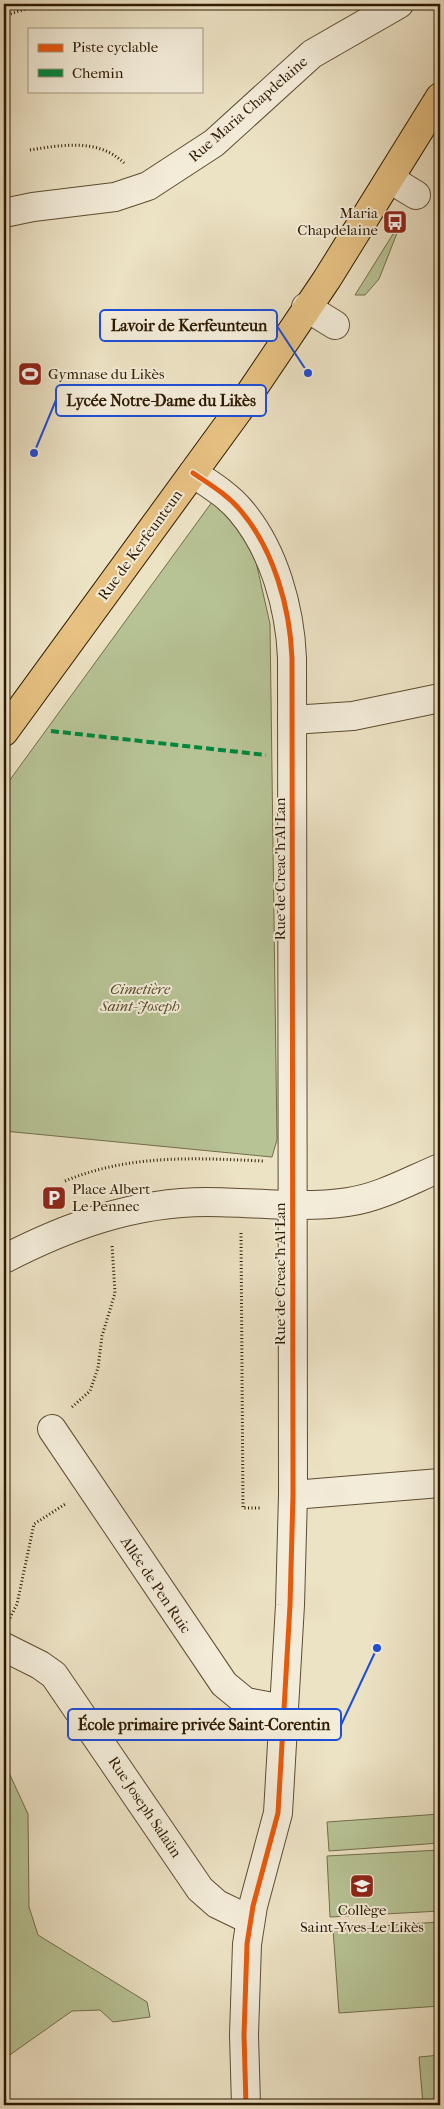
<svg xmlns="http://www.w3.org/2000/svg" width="444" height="2109" viewBox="0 0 444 2109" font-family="'IM FELL French Canon',serif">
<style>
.green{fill:#b7c395;stroke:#726e4a}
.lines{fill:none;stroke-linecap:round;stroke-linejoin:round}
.minor-casing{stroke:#5e4c31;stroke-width:30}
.major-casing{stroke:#2e1a00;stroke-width:30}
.path{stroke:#2e1a00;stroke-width:3;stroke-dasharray:1 2.5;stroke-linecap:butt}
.minor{stroke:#f3ecd9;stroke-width:28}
.major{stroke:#e6c182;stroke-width:28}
.quiet{stroke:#00873e;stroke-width:4;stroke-dasharray:8 4;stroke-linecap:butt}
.cycleway-casing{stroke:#f3ecd9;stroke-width:8}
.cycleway{stroke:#e8590c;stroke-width:5}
.labels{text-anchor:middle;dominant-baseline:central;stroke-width:4;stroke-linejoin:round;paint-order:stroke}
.street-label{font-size:15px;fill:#2e1a00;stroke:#f3ecd9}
.poi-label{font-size:15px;fill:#2e1a00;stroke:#f3ecd9;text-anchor:start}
.park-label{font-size:15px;font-style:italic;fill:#574d2d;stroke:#f3ecd9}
.leader{fill:none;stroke:#1d4ed8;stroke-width:2}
.callout-dot{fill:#1d4ed8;stroke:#f3ecd9;stroke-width:2}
.callout{fill:#f3ecd9;stroke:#1d4ed8;stroke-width:2}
.callout-label{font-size:16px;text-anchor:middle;font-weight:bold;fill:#2e1a00}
</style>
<rect width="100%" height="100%" fill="#ece2c4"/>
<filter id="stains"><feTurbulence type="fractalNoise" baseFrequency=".004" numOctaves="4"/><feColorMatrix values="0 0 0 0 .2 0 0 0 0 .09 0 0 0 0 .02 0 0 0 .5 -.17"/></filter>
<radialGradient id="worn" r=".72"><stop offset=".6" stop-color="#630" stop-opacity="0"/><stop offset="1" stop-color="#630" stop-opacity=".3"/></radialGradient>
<g class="green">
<polygon points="403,218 379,279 365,295 355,295"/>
<polygon points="212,502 239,523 256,562 270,624 277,1140 272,1157 4,1131 4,788"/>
<polygon points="4,1762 28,1814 29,1907 38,1935 147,2002 150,2017 113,2022 100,2010 72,2011 4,2059"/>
<polygon points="440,1814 440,1843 329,1851 327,1822"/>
<polygon points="440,1850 440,1911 330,1917 327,1856"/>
<polygon points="440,1922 440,2006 339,2013 333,1929"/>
<polygon points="440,2055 440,2105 423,2105 419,2057"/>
</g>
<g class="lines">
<defs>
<g id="minor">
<polyline points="390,179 416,195"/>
<polyline points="4,213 33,207 115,197 148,186 214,143 312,54 399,4"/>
<polyline points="306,307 335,325"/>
<path d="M193 473C209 484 228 495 241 511 274 550 290 608 292 658L293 1495 290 1605 278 1813 253 1906 247 1944 244 2035 246 2105"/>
<polyline points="292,720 353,716 440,698"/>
<path d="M4 1259C68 1226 134 1202 207 1202 254 1202 301 1209 348 1202 379 1198 411 1180 440 1168"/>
<polyline points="52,1429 224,1684 246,1702 284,1709"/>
<polyline points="293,1495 440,1483"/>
<polyline points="4,1647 40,1665 54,1675 200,1889 217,1904 250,1920"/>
</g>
<polyline id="major" points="4,732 238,411 327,279 440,97"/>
</defs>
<use href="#minor" class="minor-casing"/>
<use href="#major" class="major-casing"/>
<g class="path">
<polyline points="4,16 41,4"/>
<path d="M30 150C62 145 98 138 124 163"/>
<path d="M65 1181C130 1154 195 1158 263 1161"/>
<polyline points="241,1233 243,1508 262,1508"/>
<polyline points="72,1407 90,1391 98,1368 102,1336 115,1293 112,1245"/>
<polyline points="10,1618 17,1604 34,1524 67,1503"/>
</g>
<use href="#minor" class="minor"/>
<use href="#major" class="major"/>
<polyline class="quiet" points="51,731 266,755"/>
<defs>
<path id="cycleway" d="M193 473C209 484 228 495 241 511 274 550 290 608 292 658L293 1495 290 1605 278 1813 253 1906 247 1944 244 2035 246 2105"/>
</defs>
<use href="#cycleway" class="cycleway-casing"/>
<use href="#cycleway" class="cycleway"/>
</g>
<defs>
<symbol id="bus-square" viewBox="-11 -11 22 22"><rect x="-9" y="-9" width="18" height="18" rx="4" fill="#8f2418" stroke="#f3ecd9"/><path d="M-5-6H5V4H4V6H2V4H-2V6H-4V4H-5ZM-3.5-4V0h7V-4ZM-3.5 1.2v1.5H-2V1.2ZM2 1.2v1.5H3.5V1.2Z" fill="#fff"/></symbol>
<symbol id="stadium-square" viewBox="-11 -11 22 22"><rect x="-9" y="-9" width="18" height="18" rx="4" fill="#8f2418" stroke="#f3ecd9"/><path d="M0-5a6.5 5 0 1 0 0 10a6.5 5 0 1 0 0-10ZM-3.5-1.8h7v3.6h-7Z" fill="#fff"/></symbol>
<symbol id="parking-square" viewBox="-11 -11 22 22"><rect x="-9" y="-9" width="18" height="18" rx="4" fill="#8f2418" stroke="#f3ecd9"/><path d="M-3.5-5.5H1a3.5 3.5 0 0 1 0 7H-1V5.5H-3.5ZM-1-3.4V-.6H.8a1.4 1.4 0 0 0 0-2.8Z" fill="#fff"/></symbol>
<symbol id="school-square" viewBox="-11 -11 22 22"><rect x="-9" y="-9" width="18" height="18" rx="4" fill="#8f2418" stroke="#f3ecd9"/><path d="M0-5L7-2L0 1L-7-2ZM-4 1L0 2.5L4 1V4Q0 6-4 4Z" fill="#fff"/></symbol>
</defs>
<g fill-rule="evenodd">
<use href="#bus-square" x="381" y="208" width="28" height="28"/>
<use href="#stadium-square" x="16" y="360" width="28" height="28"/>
<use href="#parking-square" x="40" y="1184" width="28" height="28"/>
<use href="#school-square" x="348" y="1872" width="28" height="28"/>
</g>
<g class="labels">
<g class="street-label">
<text transform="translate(248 109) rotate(-41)">Rue Maria Chapdelaine</text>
<text transform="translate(140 545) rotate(-54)">Rue de Kerfeunteun</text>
<text transform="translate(280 869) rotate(-90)">Rue de Creac'h Al Lan</text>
<text transform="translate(280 1274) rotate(-90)">Rue de Creac'h Al Lan</text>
<text transform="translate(156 1585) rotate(56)">Allée de Pen Ruic</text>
<text transform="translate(145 1807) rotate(56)">Rue Joseph Salaün</text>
</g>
<g class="poi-label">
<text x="378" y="213" text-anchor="end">Maria<tspan x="378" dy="17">Chapdelaine</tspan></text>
<text x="48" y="374">Gymnase du Likès</text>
<text x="72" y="1189">Place Albert<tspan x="72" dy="17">Le Pennec</tspan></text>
<text x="362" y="1910" text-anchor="middle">Collège<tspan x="362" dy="17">Saint-Yves-Le Likès</tspan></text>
</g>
<g class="park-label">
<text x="140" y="989">Cimetière<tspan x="140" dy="17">Saint-Joseph</tspan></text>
</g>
</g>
<path class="leader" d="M308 373L277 326M34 453L56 400M377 1648L341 1725"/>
<g class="callout-dot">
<circle cx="308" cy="373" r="5"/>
<circle cx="34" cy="453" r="5"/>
<circle cx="377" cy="1648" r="5"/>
</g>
<g class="callout">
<rect x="100" y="310" width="177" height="31" rx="5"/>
<rect x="56" y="385" width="210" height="31" rx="5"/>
<rect x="68" y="1709" width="273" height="31" rx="5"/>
</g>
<g class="callout-label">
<text x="189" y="331">Lavoir de Kerfeunteun</text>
<text x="161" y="406">Lycée Notre-Dame du Likès</text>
<text x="204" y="1730">École primaire privée Saint-Corentin</text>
</g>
<rect width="444" height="2109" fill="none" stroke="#ece2c4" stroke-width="20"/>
<rect x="5" y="5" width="434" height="2099" fill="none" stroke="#2e1a00" stroke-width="2.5"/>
<rect x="10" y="10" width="424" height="2089" fill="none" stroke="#2e1a00"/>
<rect x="28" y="28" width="175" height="65" fill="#f3ecd9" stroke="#a49882"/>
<rect x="38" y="44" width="25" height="8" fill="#e8590c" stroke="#a49882"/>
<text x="72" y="52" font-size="15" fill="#2e1a00">Piste cyclable</text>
<rect x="38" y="69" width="25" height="8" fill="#00873e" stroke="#a49882"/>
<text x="72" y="78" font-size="15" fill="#2e1a00">Chemin</text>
<rect width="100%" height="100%" filter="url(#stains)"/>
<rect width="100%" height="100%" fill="url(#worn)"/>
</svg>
